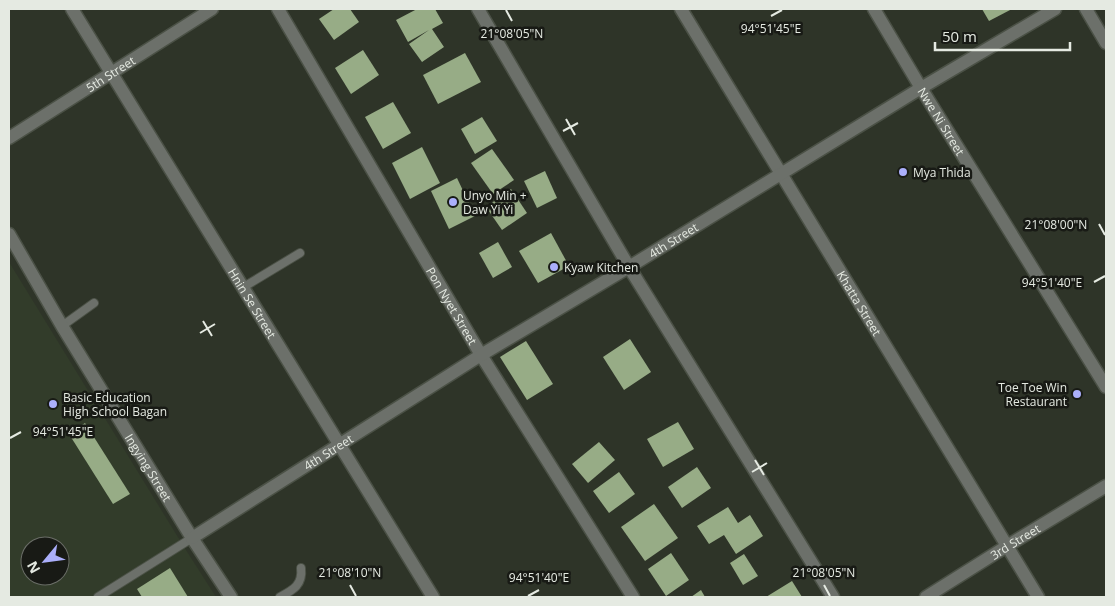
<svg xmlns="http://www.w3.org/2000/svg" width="1115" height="606" viewBox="0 0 1115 606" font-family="'Open Sans',sans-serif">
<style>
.built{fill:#323c2a;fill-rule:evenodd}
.building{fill:#97ac86}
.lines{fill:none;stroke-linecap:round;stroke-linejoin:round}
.service-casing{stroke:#4b5146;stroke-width:10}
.minor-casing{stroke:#4b5146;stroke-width:15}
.service{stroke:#6c706a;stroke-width:8}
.minor{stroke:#6c706a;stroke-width:12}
.ticks{fill:none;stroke:#e5eae2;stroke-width:2}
.poi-dot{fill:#abaffb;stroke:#181a15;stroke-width:2}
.labels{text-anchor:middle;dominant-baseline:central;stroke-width:5;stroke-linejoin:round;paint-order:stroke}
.street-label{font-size:12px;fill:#e5eae2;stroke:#181a15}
.poi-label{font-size:12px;fill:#e5eae2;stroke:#181a15;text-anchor:start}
.ticks-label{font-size:12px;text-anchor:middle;fill:#e5eae2;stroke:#181a15;stroke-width:5;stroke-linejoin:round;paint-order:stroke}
</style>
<rect width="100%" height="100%" fill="#2e3428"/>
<path class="built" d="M9 262 184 547 216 597H9ZM30 546H60V576H30Z"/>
<g class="building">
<polygon points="334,9 350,9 359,22 334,40 319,19"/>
<polygon points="417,9 435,9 443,23 432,29 444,47 422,62 409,44 429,30 408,42 396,20"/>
<polygon points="982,9 1012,9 989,21"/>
<polygon points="363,50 379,75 351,94 335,68"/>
<polygon points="465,53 481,82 438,104 423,75"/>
<polygon points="393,102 411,133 383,149 365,117"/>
<polygon points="482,117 497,141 475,154 461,129"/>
<polygon points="422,147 440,183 410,199 392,163"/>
<polygon points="492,149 514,180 493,194 471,163"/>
<polygon points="545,171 557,198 537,208 524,181"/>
<polygon points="457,178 475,216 449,229 431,191"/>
<polygon points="511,189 527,213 502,230 486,207"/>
<polygon points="551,233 569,266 538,283 519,251"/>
<polygon points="498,242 512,267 493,278 479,253"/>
<polygon points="630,339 651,372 624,390 603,357"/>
<polygon points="526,341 553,384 527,400 500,357"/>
<polygon points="678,422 694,449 663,467 647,439"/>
<polygon points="85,423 130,494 113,504 69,434"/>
<polygon points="599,442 615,460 588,483 572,464"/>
<polygon points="697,467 711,488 682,508 668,487"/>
<polygon points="619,472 635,494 609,513 593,491"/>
<polygon points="654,504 678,538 645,561 621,527"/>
<polygon points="728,507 738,523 750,515 763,536 736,554 724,535 709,544 697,526"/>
<polygon points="671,553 689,580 666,596 648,569"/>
<polygon points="744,554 758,576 743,585 730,563"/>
<polygon points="170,568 188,597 142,597 137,589"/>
<polygon points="792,581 802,597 766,597"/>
<polygon points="701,590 705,597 691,597"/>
</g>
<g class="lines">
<defs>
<g id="service">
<polyline points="242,288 300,253"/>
<polyline points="62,326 94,303"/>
<polyline points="98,597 192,538"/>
<path d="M280 597C293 590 303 585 301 568"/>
</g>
<g id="minor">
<path id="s1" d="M72 9 433 597"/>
<path id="s2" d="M278 9 481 355 633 597"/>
<polyline points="478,9 629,267 833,597"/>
<path id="s3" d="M681 9 1038 597"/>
<path id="s4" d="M874 9 921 88 1106 387"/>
<polyline points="1086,9 1106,43"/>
<path id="s5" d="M9 138 212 9"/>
<path id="s6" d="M9 234 62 326 192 538 231 597"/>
<path id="s7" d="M192 538 481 355 629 267 921 88 1055 9"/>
<path id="s8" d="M926 597 1007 546 1106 486"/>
</g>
</defs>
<use href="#service" class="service-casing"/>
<use href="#minor" class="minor-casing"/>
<use href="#service" class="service"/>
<use href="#minor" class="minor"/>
</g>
<path class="ticks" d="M506 10 512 21M771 16 782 10M566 119 575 135M563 131 578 123M1099 224 1105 235M1094 282 1105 276M203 321 212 336M200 333 215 324M10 438 21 432M755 460 764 475M752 472 767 463M350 585 356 596M824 585 830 596M528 596 539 590"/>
<g class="poi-dot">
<circle cx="903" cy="172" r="5"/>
<circle cx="453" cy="202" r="5"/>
<circle cx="554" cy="267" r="5"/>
<circle cx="1077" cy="394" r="5"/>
<circle cx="53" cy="404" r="5"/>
</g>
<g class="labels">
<g class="street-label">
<text stroke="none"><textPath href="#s5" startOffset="120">5th Street</textPath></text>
<text stroke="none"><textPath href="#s4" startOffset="131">Nwe Ni Street</textPath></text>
<text stroke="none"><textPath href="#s7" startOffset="566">4th Street</textPath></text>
<text stroke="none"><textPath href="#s1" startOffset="345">Hnin Se Street</textPath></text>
<text stroke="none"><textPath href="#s3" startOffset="344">Khatta Street</textPath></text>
<text stroke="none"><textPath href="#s2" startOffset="344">Pon Nyet Street</textPath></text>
<text stroke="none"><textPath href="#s7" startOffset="161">4th Street</textPath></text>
<text stroke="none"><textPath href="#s6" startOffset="272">Ingying Street</textPath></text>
<text stroke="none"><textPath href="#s8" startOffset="105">3rd Street</textPath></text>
</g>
<g class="poi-label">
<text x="913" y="172">Mya Thida</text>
<text x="463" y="195">Unyo Min +<tspan x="463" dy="14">Daw Yi Yi</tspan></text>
<text x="564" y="267">Kyaw Kitchen</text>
<text x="1067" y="387" text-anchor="end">Toe Toe Win<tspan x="1067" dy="14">Restaurant</tspan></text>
<text x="63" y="397">Basic Education<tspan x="63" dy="14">High School Bagan</tspan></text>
</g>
</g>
<g class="ticks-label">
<text x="771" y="33">94°51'45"E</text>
<text x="512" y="38">21°08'05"N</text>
<text x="1056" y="229">21°08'00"N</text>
<text x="1052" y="287">94°51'40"E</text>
<text x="63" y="436">94°51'45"E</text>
<text x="350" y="577">21°08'10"N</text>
<text x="824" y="577">21°08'05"N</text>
<text x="539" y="582">94°51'40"E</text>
</g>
<rect width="1115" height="606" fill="none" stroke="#e5eae2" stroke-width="20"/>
<g transform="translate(45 561) rotate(241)"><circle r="24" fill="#181a15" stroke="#6a6d67"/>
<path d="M0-4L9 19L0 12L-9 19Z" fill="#abaffb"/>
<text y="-8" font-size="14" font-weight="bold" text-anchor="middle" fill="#e5eae2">N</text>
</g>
<path d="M935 42v8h135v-8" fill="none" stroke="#e5eae2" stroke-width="2.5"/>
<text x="942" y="42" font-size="15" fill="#e5eae2" stroke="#181a15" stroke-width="4" paint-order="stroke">50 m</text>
</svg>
